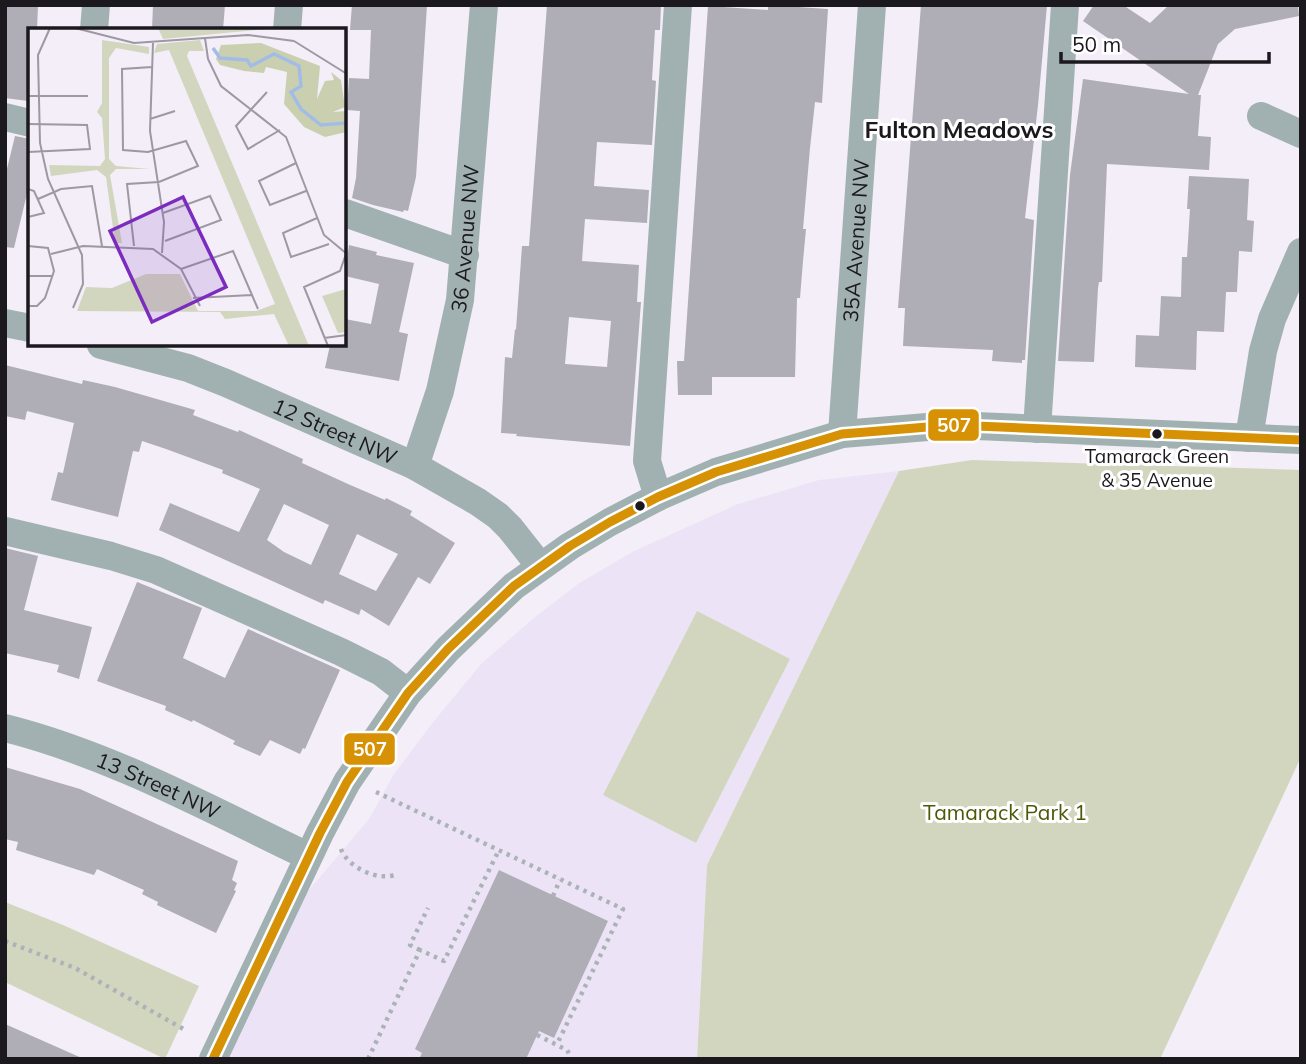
<svg xmlns="http://www.w3.org/2000/svg" width="1306" height="1064" viewBox="0 0 1306 1064" font-family="Mulish,sans-serif">
<style>
.built{fill:#ece4f6}
.green{fill:#d3d6be}
.building{fill:#afadb5;fill-rule:evenodd}
.lines{fill:none;stroke-linecap:round;stroke-linejoin:round}
.path{stroke:#acb3b7;stroke-width:4.5;stroke-dasharray:3.5 5;stroke-linecap:butt}
.minor{stroke:#a1b1b1;stroke-width:28}
.bus-1-casing{stroke:#fff;stroke-width:14}
.bus-1{stroke:#d69104;stroke-width:9}
.bus-dot{fill:#1b181e;stroke:#fff;stroke-width:2.5}
.labels{text-anchor:middle;dominant-baseline:central;stroke-width:6;stroke-linejoin:round;paint-order:stroke}
.bus-label{font-size:19px;fill:#1b181e;stroke:#fff}
.street-label{font-size:21px;fill:#1b181e;stroke:#fff}
.park-label{font-size:21px;fill:#4d5808;stroke:#fff}
.quarter-label{font-size:24px;font-weight:bold;fill:#1b181e;stroke:#fff}
.inset-river{fill:none;stroke:#a3bce6;stroke-width:3.5}
.inset-road{fill:none;stroke:#9d98a1;stroke-width:2}
.view{fill:#7b2cbf;fill-opacity:0.15;stroke:#7b2cbf;stroke-width:3.5}
.inset-edge{fill:none;stroke:#1b181e;stroke-width:3.5}
.line-badge{stroke:#fff;stroke-width:2.5}
.badge-label{font-size:19px;text-anchor:middle;font-weight:bold;fill:#fff}
</style>
<rect width="100%" height="100%" fill="#f3eef8"/>
<polygon class="built" points="899,471 707,865 697,1059 224,1059 298,903 369,819 394,774 434,721 482,663 535,617 578,584 632,552 738,504 819,480"/>
<g class="green">
<polygon points="972,460 1301,470 1301,757 1160,1059 697,1059 707,865 899,471"/>
<polygon points="697,611 790,659 696,843 603,795"/>
<polygon points="5,902 63,925 199,986 165,1059 5,982"/>
</g>
<g class="building">
<polygon points="5,5 38,5 37,30 30,30 30,88 28,101 5,98"/>
<polygon points="153,5 225,5 223,30 152,30"/>
<polygon points="352,5 427,5 416,177 408,211 404,210 403,212 373,205 352,198 356,178 360,111 347,110 349,78 369,79 371,30 350,30"/>
<path d="M547 5H661L660 30H655L652 80 656 81 652 145 597 142 594 186 649 190 647 223 585 219 582 261 639 265 637 302H641L630 446 516 436 517 434 501 433 505 357 512 358 515 329 516 330 522 246H529ZM569 317 611 321 607 367 565 364Z"/>
<polygon points="768,5 828,9 822,103 815,102 810,148 803,229 806,229 803,261 800,298 797,298 795,377 712,377 712,395 678,395 677,361 684,361 708,6 768,10"/>
<polygon points="921,5 1047,5 1038,105 1025,218 1034,220 1025,360 1022,360 1022,363 992,361 993,350 903,346 905,308 898,308"/>
<polygon points="1094,5 1123,5 1150,23 1169,5 1298,5 1299,16 1235,29 1218,44 1198,95 1201,95 1198,136 1211,137 1209,170 1107,164 1102,282 1099,282 1098,288 1094,362 1058,361 1070,175 1083,79 1189,94 1083,21"/>
<polygon points="15,136 30,139 30,181 14,248 5,247 5,177"/>
<polygon points="1189,176 1249,179 1247,220 1254,221 1252,252 1239,251 1237,292 1226,292 1224,332 1197,331 1196,370 1135,367 1136,335 1159,336 1161,296 1181,297 1182,257 1187,257 1190,209 1187,209"/>
<polygon points="349,245 377,252 376,255 414,263 399,332 408,334 399,381 325,368 330,345 345,345 345,319 371,324 379,284 345,276"/>
<path d="M5 365 82 384 83 380 115 387 195 410 193 415 238 432 239 430 303 459 302 463 348 484 385 500 386 498 412 511 410 515 455 543 430 584 418 577 389 626 361 609 359 615 325 600 323 604 159 530 170 503 239 532 260 489 222 473 223 470 166 449 142 441 139 452 133 451 118 517 51 500 58 472 63 473 74 423 27 411 25 420 5 416ZM284 504 329 525 311 565 284 552 267 540ZM357 534 398 554 376 591 339 574Z"/>
<polygon points="5,548 38,556 24,610 92,627 79,679 57,672 59,665 5,653"/>
<polygon points="137,582 202,608 183,658 225,678 248,629 340,670 305,749 303,748 300,754 270,740 260,756 233,744 235,741 193,720 192,722 165,710 166,706 97,681"/>
<polygon points="5,767 80,789 238,861 232,880 237,883 234,890 236,891 216,933 157,905 158,902 142,894 144,890 97,869 94,875 16,850 18,842 5,839"/>
<polygon points="499,870 608,921 554,1038 539,1031 526,1059 419,1059 422,1053 415,1049"/>
<polygon points="5,1024 84,1059 5,1059"/>
</g>
<g class="lines">
<g class="path">
<polyline points="376,792 623,909 557,1044"/>
<path d="M341 849C348 868 379 882 397 874"/>
<polyline points="553,896 560,880"/>
<polyline points="5,941 75,968 187,1031"/>
<polyline points="420,950 410,945 428,908"/>
<polyline points="537,1035 567,1050 572,1059"/>
<polyline points="368,1059 420,950 444,961 499,850"/>
</g>
<g class="minor">
<polyline points="94,30 96,5"/>
<polyline points="287,30 289,5"/>
<polyline points="1261,116 1301,134"/>
<polyline points="5,117 30,123"/>
<polyline points="345,213 465,255"/>
<polyline points="5,323 30,328"/>
<path id="s1" d="M101 345 188 368 226 383 415 466 478 502 498 516 510 528 540 566"/>
<polyline points="1037,429 1065,5"/>
<path id="s2" d="M842 434 872 5"/>
<polyline points="1249,438 1263,351 1272,319 1301,252"/>
<path id="s3" d="M415 466 440 391 460 300 484 5"/>
<polyline points="658,497 647,461 678,5"/>
<polyline points="5,531 111,556 156,570 341,652 381,672 408,693"/>
<path id="s4" d="M5 728C112 755 209 809 308 856"/>
<polyline points="213,1059 320,833 347,782 408,693 448,649 514,586 570,546 610,522 658,497 716,472 842,434 952,425 1301,440"/>
</g>
<defs>
<polyline id="bus-1" points="213,1059 320,833 347,782 408,693 448,649 514,586 570,546 610,522 658,497 716,472 842,434 952,425 1301,440"/>
</defs>
<use href="#bus-1" class="bus-1-casing"/>
<use href="#bus-1" class="bus-1"/>
</g>
<g class="bus-dot">
<circle cx="1157" cy="434" r="6"/>
<circle cx="640" cy="506" r="6"/>
</g>
<g class="labels">
<g class="bus-label">
<text x="1157" y="456">Tamarack Green<tspan x="1157" dy="24">&amp; 35 Avenue</tspan></text>
</g>
<g class="street-label">
<text stroke="none"><textPath href="#s3" startOffset="234">36 Avenue NW</textPath></text>
<text stroke="none"><textPath href="#s2" startOffset="194">35A Avenue NW</textPath></text>
<text stroke="none"><textPath href="#s1" startOffset="250">12 Street NW</textPath></text>
<text stroke="none"><textPath href="#s4" startOffset="164">13 Street NW</textPath></text>
</g>
<g class="park-label">
<text x="1005" y="812">Tamarack Park 1</text>
</g>
<g class="quarter-label">
<text x="959" y="129">Fulton Meadows</text>
</g>
</g>
<g transform="translate(28 28)">
<rect width="318" height="318" fill="#f3eef8"/>
<path d="M130 0H238V1L135 11ZM74 12 121 19V26L88 20 81 30V131L88 138 122 141H88L82 147 94 215H87L78 149 69 142 23 148 21 137 72 138 77 131 74 90 69 84 74 75ZM172 12 176 23H161L159 28 281 318H261L246 286 197 291 192 284 49 283 58 259 84 260 118 246H152L170 283H228L247 276 141 22 126 25 129 16ZM318 261V304L310 305 294 268Z" fill="#d3d6be"/>
<path d="M233 15 292 38 289 71 297 53 306 52 303 44 313 52 317 79 305 84 318 83V104L297 109 276 99 256 76 259 44 238 39 236 45 216 43 192 37 188 31 193 17Z" fill="#cad0af"/>
<path class="inset-river" d="M185 20 192 30 219 32 223 38 246 26 271 38 273 58 263 64 273 81 293 97 319 95"/>
<path class="inset-road" d="M22 0 10 27 12 115 20 151 54 227 55 256 45 280M47 0 106 15 220 7 266 13M177 10 180 31 193 58 258 109 296 207 319 226M266 13 319 46M125 15 122 103 136 194 134 225M239 64 208 98 220 121 252 102M0 68H60M122 91 147 83M0 96 59 97 62 121 0 124M268 135 231 153 242 177 278 163M0 161 6 163 16 185 0 189M10 171 33 161 64 158 74 218M135 185 182 168 193 192 137 213M289 190 255 205 263 229 301 216M0 218 20 220 26 243 17 270 9 278H0M106 218 99 156 131 154 170 138 158 113 120 124 95 122 94 41 124 39M23 226 55 218 125 221 153 241 172 278M153 241 205 223 230 281M0 248H25M165 270 224 267M296 310 319 307M300 318 276 259 312 243 318 226"/>
<path class="view" d="M155 169 198 259 124 294 82 203Z"/>
<rect width="318" height="318" class="inset-edge"/>
</g>
<g class="line-badge">
<rect x="927" y="408" width="53" height="34" rx="7" fill="#d69104"/>
<rect x="343" y="732" width="53" height="34" rx="7" fill="#d69104"/>
</g>
<g class="badge-label">
<text x="954" y="432">507</text>
<text x="370" y="756">507</text>
</g>
<rect width="1306" height="1064" fill="none" stroke="#1b181e" stroke-width="14"/>
<path d="M1061 52v10h208v-10" fill="none" stroke="#1b181e" stroke-width="3.5"/>
<text x="1072" y="52" font-size="21" fill="#1b181e" stroke="#ffffff" stroke-width="5" paint-order="stroke">50 m</text>
</svg>
